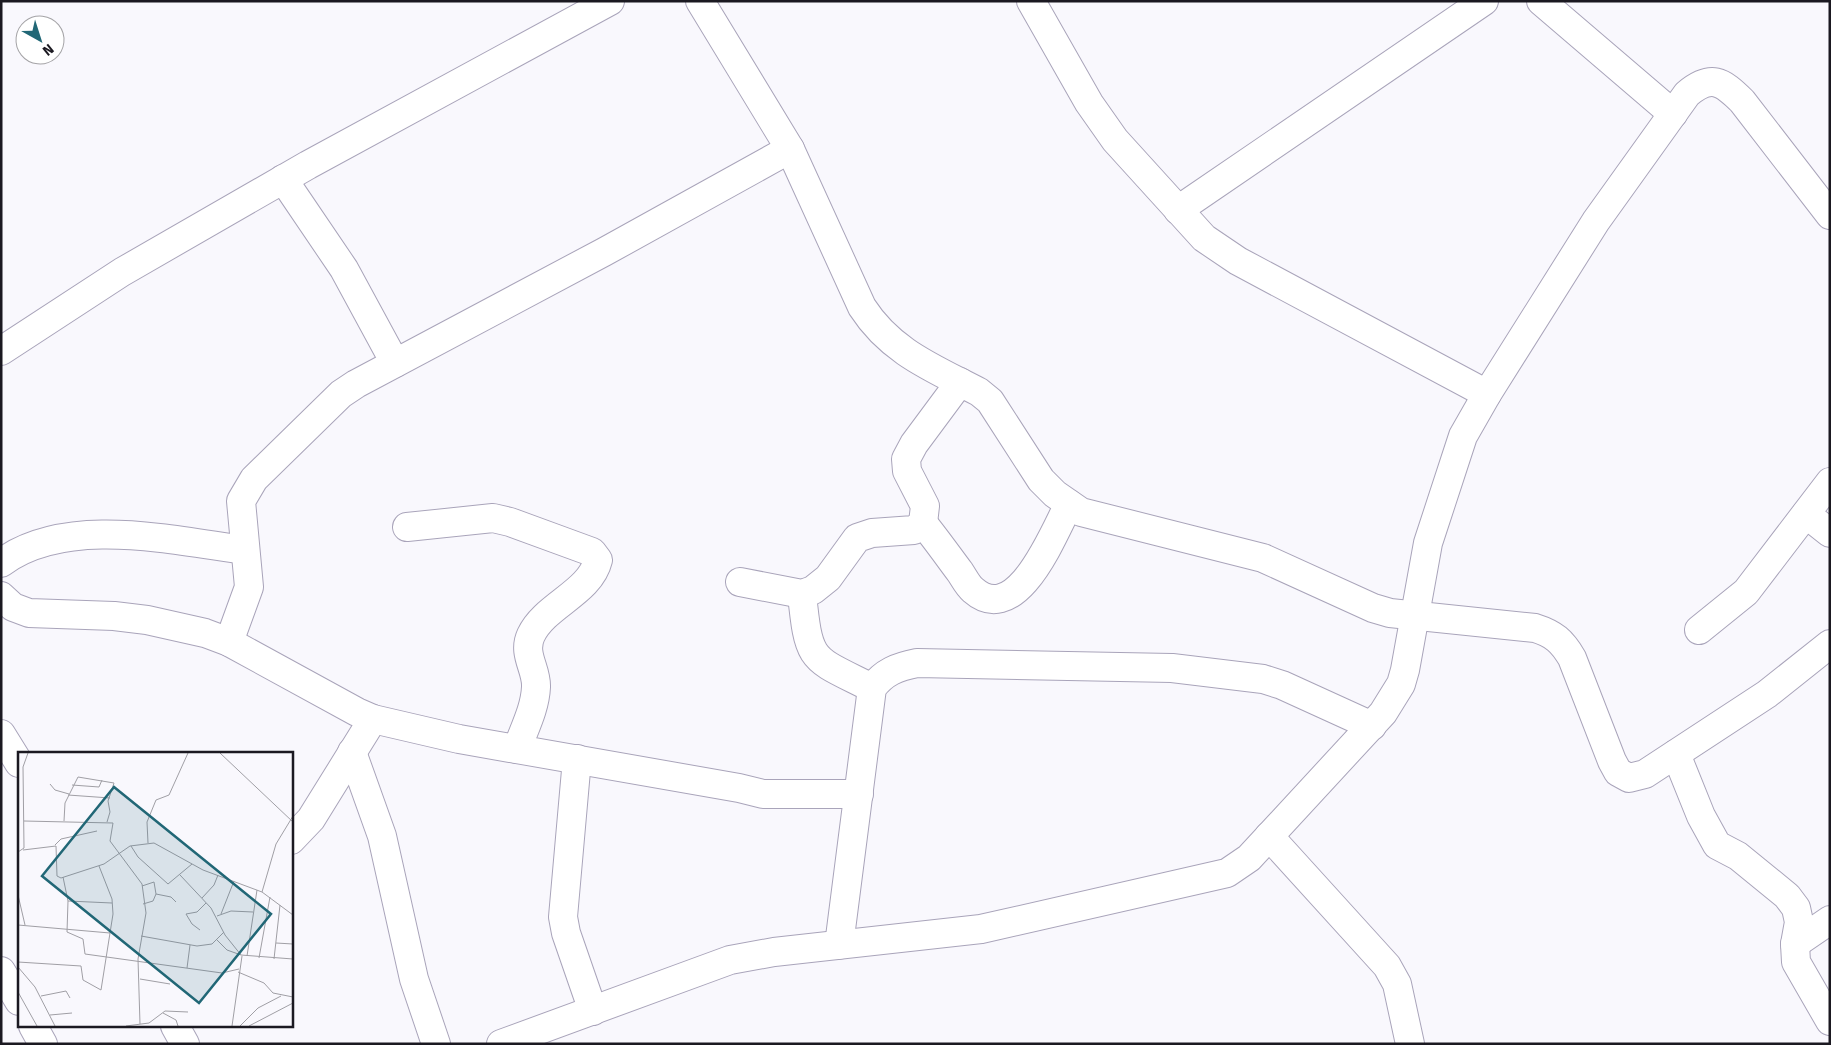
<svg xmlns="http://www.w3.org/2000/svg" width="1831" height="1045" viewBox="0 0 1831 1045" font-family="'Fira Sans',sans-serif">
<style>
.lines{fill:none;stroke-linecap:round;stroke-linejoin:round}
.minor-casing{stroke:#a9a4ba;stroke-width:30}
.minor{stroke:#fff;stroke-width:28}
.inset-road{fill:none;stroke:#a09fa5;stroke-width:1}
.view{fill:#216776;fill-opacity:0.15;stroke:#216776;stroke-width:2.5}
.inset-edge{fill:none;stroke:#1b1921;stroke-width:2.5}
</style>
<rect width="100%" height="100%" fill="#f9f8fd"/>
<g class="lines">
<defs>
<g id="minor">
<path d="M700 1 790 149 862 307C891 352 933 368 979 392L990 401 1041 480 1055 494 1081 512 1263 558 1373 608 1390 613 1535 628C1554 634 1562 641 1572 658L1612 761 1618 772 1629 778 1645 774 1767 694 1830 644"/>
<polyline points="1031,1 1089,103 1115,140 1204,238 1238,261 1487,394"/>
<polyline points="1541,1 1673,114"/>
<polyline points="283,179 344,269 395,363"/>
<polyline points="1178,210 1484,1"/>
<polyline points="1,351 122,272 308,165 610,1"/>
<polyline points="1806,514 1830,533"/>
<path d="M923 523C936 539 948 556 960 572 964 578 968 586 973 590 1017 629 1054 532 1069 504"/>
<path d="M407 527 493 518 510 522 592 552 598 560C590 593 545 605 531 635 522 654 537 669 536 687 535 709 524 729 517 749"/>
<path d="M1 563C65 515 171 540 245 550"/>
<polyline points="740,582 802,594 813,590 828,578 857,538 872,533 914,530 923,523 925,506 907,471 906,459 914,444 960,382"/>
<path d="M802 594C809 664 811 657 872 688"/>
<polyline points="1,596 13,607 29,613 114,616 147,620 205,633 229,642 357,712 373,719 459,739 739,788 763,794 859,794"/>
<polyline points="1699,630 1746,592 1830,482"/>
<polyline points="229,642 249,587 241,501 254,479 341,394 356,384 604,252 790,149"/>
<polyline points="1,734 19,763"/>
<polyline points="352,752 382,836 414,979 436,1044"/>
<polyline points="1676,754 1701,816 1717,845 1738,856 1787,896 1796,908 1799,922 1795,944 1796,962 1830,1021"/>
<polyline points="577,759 563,917 566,933 593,1011"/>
<polyline points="1269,836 1387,966 1397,984 1410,1044"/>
<polyline points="291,840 311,819 373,719"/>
<polyline points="1795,944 1830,920"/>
<path d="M839 945 872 688C884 672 897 667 917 663L1172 668 1263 679 1282 685 1372 726"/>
<polyline points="1,971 19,1001"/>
<polyline points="33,1026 43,1044"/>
<polyline points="175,1026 185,1044"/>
<path d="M501 1044 730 960 774 952 981 929 1227 873 1249 858 1383 713 1401 684 1405 670 1428 543 1463 436 1487 394 1596 221 1687 94C1711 74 1722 81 1742 101L1830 215"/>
</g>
</defs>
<use href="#minor" class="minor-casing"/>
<use href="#minor" class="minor"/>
</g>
<g transform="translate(18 752)">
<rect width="275" height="275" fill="#f9f8fd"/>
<path class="inset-road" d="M202 1 275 70M32 32 37 38 51 42M54 33 81 35 84 28M50 43 92 46M6 69 95 71 92 89 124 132 128 161 120 207 122 272M46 69 47 51 60 25 96 31 90 49 92 60 89 70M130 91 129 70 138 48 151 43 170 1M37 93 43 87 79 79M113 94 120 105 150 132 174 112M5 98 38 94 39 124 43 126 86 112 112 94 136 91 185 118 244 140 275 163M0 100 6 96 5 15 10 1M162 123 193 156 207 183 223 203 275 207M45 125 50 149 49 180 65 187 67 202 204 221 221 217M124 134 136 130 138 142M244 140 258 92 275 64M0 143 7 173M184 146 196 133 200 123M50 149 94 151M125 152 135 149 138 142 153 145 158 150M203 162 216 129M199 164 213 159 235 160M0 173 92 181M182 178 174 172 168 162 179 160 188 151M123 184 179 194 194 192 206 180M198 187 209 198 223 203M258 191 275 192M229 204 239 138M241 206 252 145M256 207 262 153M0 210 63 214 65 228 83 238 95 162 94 147 81 114M0 215 17 235 37 274M169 216 172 193M220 220 246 231 255 241 275 245M122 227 152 232M0 240 19 274M23 244 48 239 52 246M145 261 158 268 160 274M32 263 54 261M108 274 131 271 147 259 170 260M214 274 224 204M222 274 240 256 263 244M231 274 275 251"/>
<path class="view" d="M96 35 253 162 181 251 24 124Z"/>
<rect width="275" height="275" class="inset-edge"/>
</g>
<rect width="1831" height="1045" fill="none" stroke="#1b1921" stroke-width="5"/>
<g transform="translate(40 40) rotate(141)"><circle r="24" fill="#ffffff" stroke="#a4a3a6"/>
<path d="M0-4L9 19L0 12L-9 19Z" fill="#216776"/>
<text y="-8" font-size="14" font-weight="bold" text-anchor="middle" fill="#1b1921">N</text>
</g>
</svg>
